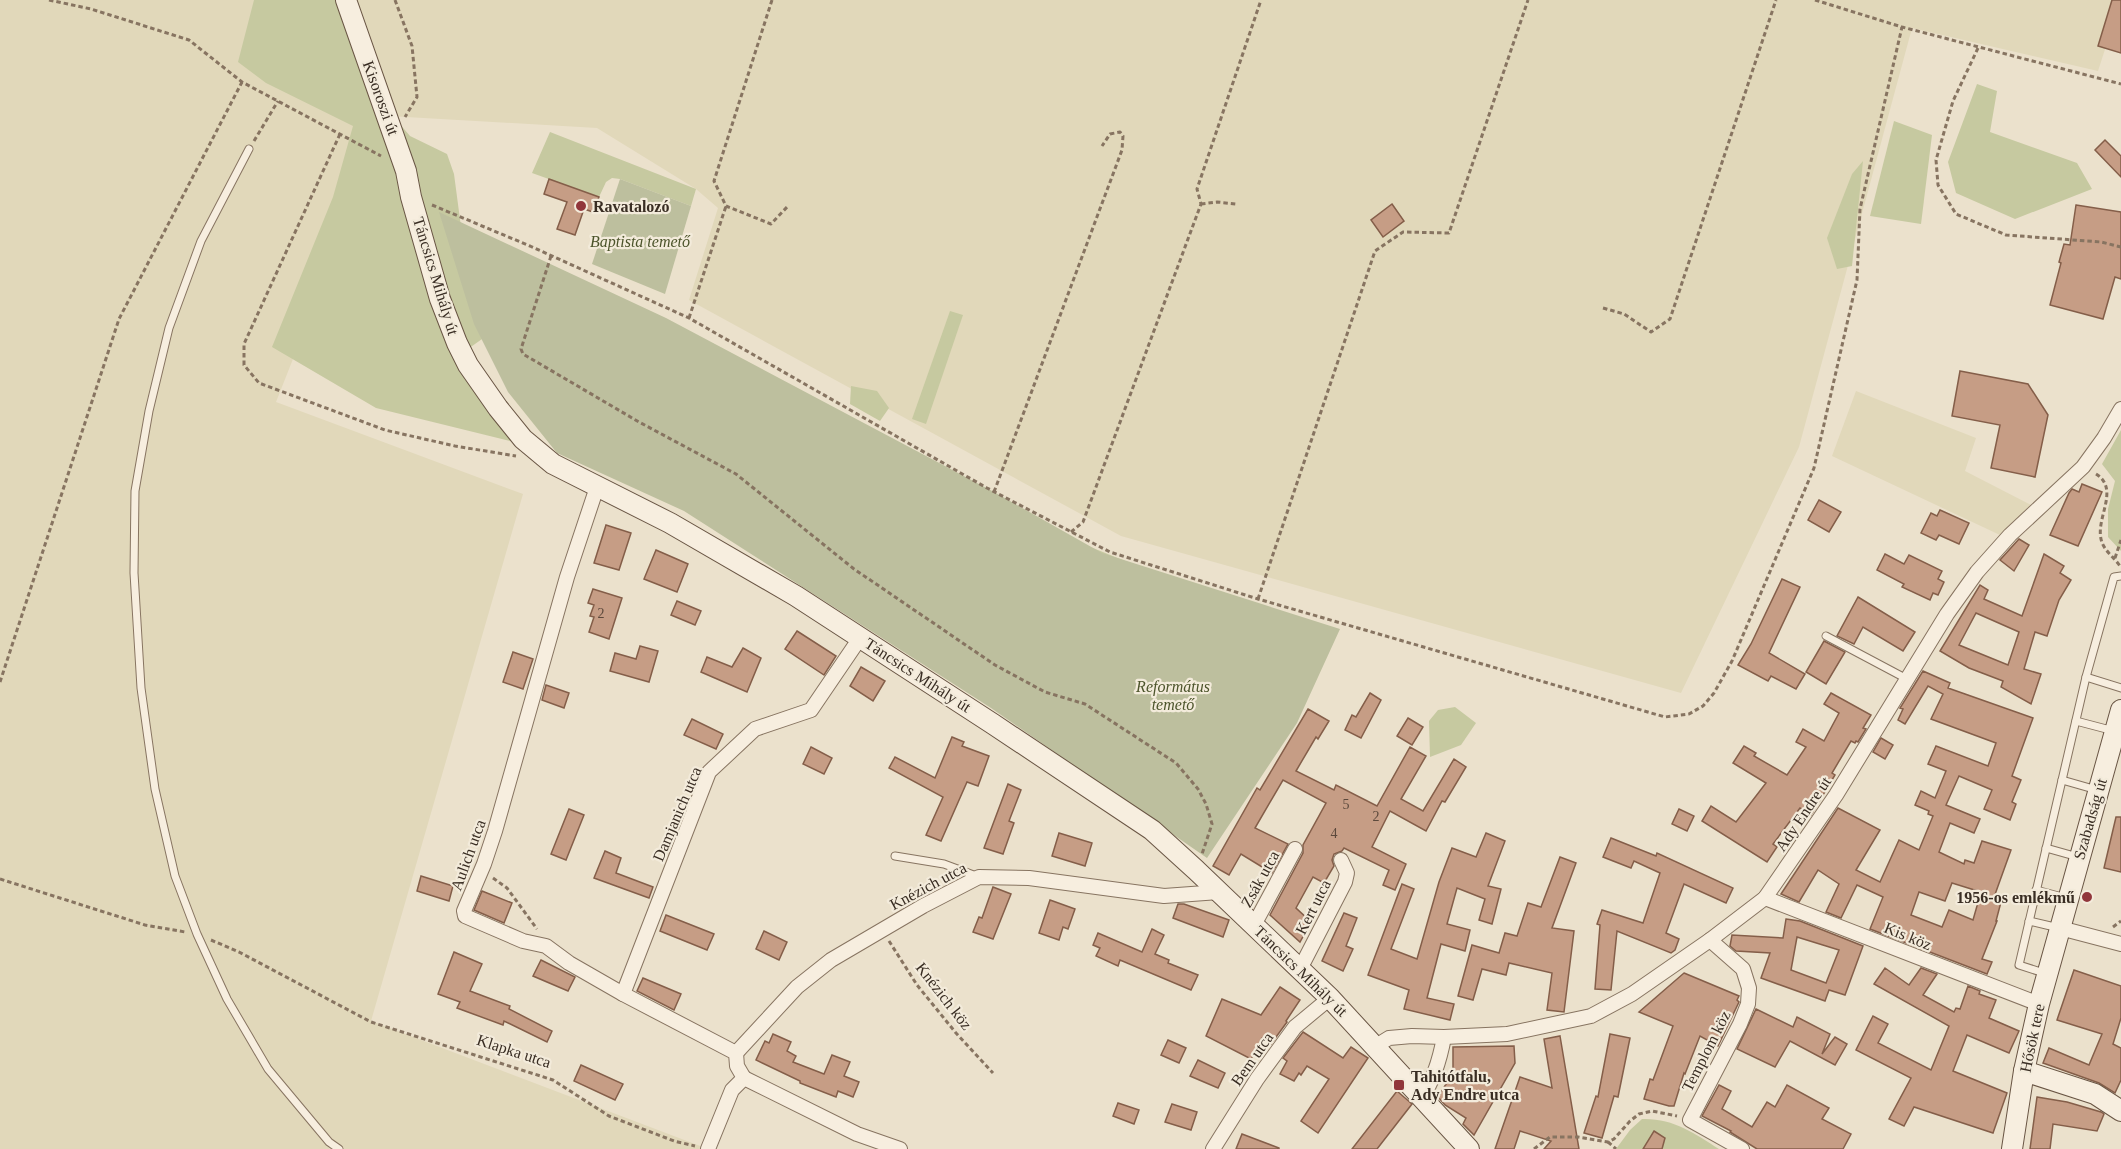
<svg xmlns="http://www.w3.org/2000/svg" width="2121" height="1149" viewBox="0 0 2121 1149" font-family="'Times New Roman',serif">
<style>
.farmland{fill:#e1d8ba}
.green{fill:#c6c9a0}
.cemetery{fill:#bdbf9e}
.building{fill:#c69d85;stroke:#845e49;stroke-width:1.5;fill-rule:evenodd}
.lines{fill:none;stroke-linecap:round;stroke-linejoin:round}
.service-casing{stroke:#877461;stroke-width:9}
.minor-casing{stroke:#877461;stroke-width:16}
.secondary-casing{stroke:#695544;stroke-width:22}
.path{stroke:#877461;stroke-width:3;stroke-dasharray:4.5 3;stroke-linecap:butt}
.service{stroke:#f7eedf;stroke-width:7}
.minor{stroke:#f7eedf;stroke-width:14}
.secondary{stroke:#f7eedf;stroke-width:20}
.poi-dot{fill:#91363b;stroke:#f3ebdb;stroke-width:2}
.labels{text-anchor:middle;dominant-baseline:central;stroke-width:4.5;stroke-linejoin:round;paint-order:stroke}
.number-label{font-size:14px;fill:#5c493c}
.street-label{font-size:16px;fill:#392d23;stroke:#f3ebdb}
.poi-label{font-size:16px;font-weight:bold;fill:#392d23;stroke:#f3ebdb;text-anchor:start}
.park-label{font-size:16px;font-style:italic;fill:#4c542b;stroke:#f3ebdb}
</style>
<rect width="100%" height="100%" fill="#ebe1cc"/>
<g class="farmland">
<polygon points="0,0 2121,0 2098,71 1912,28 1799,447 1681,693 1121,536 689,300 718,208 696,189 597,128 389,116 276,402 523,494 371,1021 708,1149 0,1149"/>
<polygon points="1856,391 1976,438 1965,471 2033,506 2000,535 1832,456"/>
</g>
<g class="green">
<polygon points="254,0 335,0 364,82 410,136 447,154 454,174 461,227 987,505 1226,602 1256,755 537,300 458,356 514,442 376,408 272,347 333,197 353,126 266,83 238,62"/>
<polygon points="1977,84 1997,91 1990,132 2077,163 2092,189 2015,219 1956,193 1948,162"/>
<polygon points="1894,121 1932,135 1921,224 1870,216"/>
<polygon points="550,132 696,189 691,206 620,179 612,178 606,182 599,197 532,173"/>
<polygon points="1863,161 1852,266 1837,269 1827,238 1852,174"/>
<polygon points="950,311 963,315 926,424 912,419"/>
<polygon points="851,386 877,391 889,408 880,421 850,404"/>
<polygon points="2121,430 2121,551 2108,537 2108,509 2115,481 2102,464"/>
<polygon points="1455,707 1476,723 1461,745 1430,757 1429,721 1438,710"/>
<path d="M1642 1119C1673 1118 1694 1133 1719 1149H1616L1630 1130Z"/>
</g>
<g class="cemetery">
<polygon points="620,179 691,206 665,294 592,264"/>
<polygon points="439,212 666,318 994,492 1102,553 1340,629 1297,723 1207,858 991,708 684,511 557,453 508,392 474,324"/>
</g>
<g class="building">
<polygon points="2112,0 2121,0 2121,53 2098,46"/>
<polygon points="2105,140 2121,156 2121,177 2095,150"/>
<polygon points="549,179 599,197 593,212 584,209 575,235 557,229 567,202 544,194"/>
<polygon points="1392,204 1404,221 1383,237 1371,220"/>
<polygon points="2076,205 2121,212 2121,279 2115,277 2103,319 2050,305 2061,263 2059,262 2064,244 2070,245"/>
<polygon points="1960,371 2028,384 2048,415 2035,477 1991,468 2000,425 1952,416"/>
<polygon points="2082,484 2102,492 2078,546 2050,535 2069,493 2072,489 2079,492"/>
<polygon points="1819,500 1841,512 1829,532 1808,520"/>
<polygon points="1940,510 1969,523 1959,544 1939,535 1936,540 1921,533 1931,513 1937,516"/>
<polygon points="606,525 631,533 619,570 594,563"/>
<polygon points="2019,539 2029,545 2014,571 2000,560"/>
<polygon points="656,550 688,564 677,592 644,579"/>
<polygon points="1885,554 1904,564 1909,555 1942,571 1938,579 1944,582 1938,595 1933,593 1930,600 1902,587 1904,584 1877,570"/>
<path d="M2044 554 2064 566 2060 573 2071 580 2059 600 2047 636 2035 632 2024 669 2041 674 2031 704 2001 687 2003 681 1969 668 1940 651 1980 585 1988 590 1984 599 2022 616ZM1976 613 2019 632 2008 665 1959 645Z"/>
<polygon points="1782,579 1800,587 1769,653 1805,674 1796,689 1771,676 1768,681 1738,665 1751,644"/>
<polygon points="593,589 622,598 609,639 589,632 594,617 590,616 594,605 588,603"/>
<polygon points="1858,597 1915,632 1903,651 1863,627 1854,644 1837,636"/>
<polygon points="677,601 701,611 695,625 671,615"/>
<polygon points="797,631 836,656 824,675 785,649"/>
<polygon points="1824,641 1845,652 1826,684 1806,672"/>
<polygon points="640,646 658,651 649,682 610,671 615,653 636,659"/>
<polygon points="743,648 761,658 747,692 701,672 707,657 732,667"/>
<polygon points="513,652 533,659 523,689 503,682"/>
<polygon points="861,667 885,681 873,701 850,686"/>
<path d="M1923 671 1950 683 1948 688 2033 718 2012 776 2021 780 2012 802 2016 804 2010 820 1984 809 1992 790 1959 776 1946 805 1980 819 1974 833 1950 823 1939 852 1964 864 1965 860 1974 863 1982 841 2011 850 1993 900 2001 902 1996 921H1997L1982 959 1992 962 1987 974 1870 929 1883 897 1857 885 1841 918 1826 912 1839 884 1818 870 1799 902 1781 894 1838 808 1880 830 1856 870 1880 882 1899 840 1919 850 1933 816 1928 814 1929 811 1915 805 1921 791 1935 798 1946 771 1928 764 1936 746 1988 766 1996 743 1931 719 1943 694 1928 686 1905 724 1898 720 1903 709 1900 708ZM1952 883 1981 892 1973 920 1949 910 1942 927 1911 915 1919 892 1945 901Z"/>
<polygon points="546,685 569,693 564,708 542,700"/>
<polygon points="1370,693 1381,700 1361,738 1345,730 1352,715 1356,717"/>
<polygon points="1831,693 1871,715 1863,728 1866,729 1858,742 1856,741 1855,743 1851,741 1832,773 1835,775 1811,815 1800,808 1773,844 1777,847 1767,862 1702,821 1711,806 1736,822 1766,783 1733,763 1744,746 1756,753 1754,756 1787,775 1806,747 1796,742 1803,729 1824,741 1839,713 1824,704"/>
<polygon points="1308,709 1329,721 1318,739 1316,737 1296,771 1334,790 1336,785 1377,806 1410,747 1426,756 1401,799 1423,811 1454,759 1466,767 1445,802 1442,801 1426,831 1390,811 1372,847 1406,864 1395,890 1383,885 1389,870 1344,848 1342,851 1334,854 1332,860 1334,866 1324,883 1313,877 1296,908 1311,922 1300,942 1270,915 1303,853 1303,845 1326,803 1283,780 1255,828 1288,844 1272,873 1241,854 1229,875 1213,866 1257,788 1260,790"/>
<polygon points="1408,718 1423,727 1412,745 1397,736"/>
<polygon points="692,719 723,734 716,749 684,735"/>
<polygon points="952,737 964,742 962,746 989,756 978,786 967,782 941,841 926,835 943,797 889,768 895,757 935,778"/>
<polygon points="1881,738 1893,745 1885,759 1873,752"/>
<polygon points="811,747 832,758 824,774 803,764"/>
<polygon points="1008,784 1021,790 1009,821 1014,823 1003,854 984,848"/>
<polygon points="569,809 584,815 566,860 551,854"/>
<polygon points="1679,809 1694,816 1687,831 1672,824"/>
<polygon points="2116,817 2121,817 2121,872 2104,868"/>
<polygon points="1059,833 1092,843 1085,866 1052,856"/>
<polygon points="1486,833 1505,841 1488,886 1501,889 1492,924 1479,920 1485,899 1457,888 1447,924 1470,930 1465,951 1441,944 1427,998 1454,1004 1450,1020 1404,1009 1409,990 1368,975 1402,884 1414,889 1391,949 1417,959 1439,882 1452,848 1476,857"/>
<polygon points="1611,838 1656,856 1657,853 1733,888 1726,903 1684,884 1666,933 1679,939 1675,950 1671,953 1617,931 1611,990 1595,989 1600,925 1597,924 1602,910 1643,923 1660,873 1634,861 1631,868 1603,857"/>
<polygon points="605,851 621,858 616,873 653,887 649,898 594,878"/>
<polygon points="1560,857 1576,863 1552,928 1574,931 1564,1012 1547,1010 1552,973 1509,963 1506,975 1482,969 1473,1000 1458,996 1472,945 1499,953 1505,933 1517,936 1528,903 1541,907"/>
<polygon points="421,876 453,886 449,901 417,891"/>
<polygon points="993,887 1011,894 993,939 973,932 979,917 982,918"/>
<polygon points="482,891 512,903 504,923 474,910"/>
<polygon points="1050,900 1075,909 1068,929 1063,927 1059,940 1039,933"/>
<polygon points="1178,904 1184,904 1229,920 1223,937 1173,918"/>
<polygon points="1344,913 1357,918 1346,946 1353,949 1343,971 1322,961"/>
<polygon points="666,915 714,934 707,950 660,931"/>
<path d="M1786 919 1800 921 1863 946 1845 995 1829 990 1825 1001 1761 978 1770 953 1736 951 1730 946 1732 935 1783 938ZM1797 937 1839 950 1826 983 1791 970Z"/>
<polygon points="1152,929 1164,935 1155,954 1169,960 1168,963 1198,975 1191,990 1120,960 1118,966 1096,956 1100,948 1093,945 1098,933 1142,952"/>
<polygon points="764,931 787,942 779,960 756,949"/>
<polygon points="454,952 482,964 470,991 510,1006 509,1009 552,1031 547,1042 504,1021 503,1025 457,1008 460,1002 438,994"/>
<polygon points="541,960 575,977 568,991 533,976"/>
<polygon points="1885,968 1909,985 1921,968 1937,974 1923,995 1954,1012 1956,1008 1960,1009 1968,986 1980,991 1979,994 1996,1000 1989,1018 2019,1031 2009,1053 1967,1035 1953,1071 2007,1093 1993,1133 1914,1107 1904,1126 1889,1119 1911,1078 1856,1050 1873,1016 1888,1024 1878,1043 1931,1070 1949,1026 1874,984"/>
<polygon points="2074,970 2121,986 2121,1018 2113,1044 2121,1048 2121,1080 2115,1093 2099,1083 2043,1063 2049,1048 2089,1065 2102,1034 2057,1020"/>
<polygon points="1684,973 1739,996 1737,1000 1739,1002 1718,1046 1700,1036 1685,1074 1684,1073 1674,1106 1669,1106 1644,1099 1650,1079 1653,1080 1673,1026 1639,1012"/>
<polygon points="643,978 681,994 674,1010 637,991"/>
<polygon points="1280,987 1300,1000 1286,1021 1287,1022 1271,1044 1262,1038 1251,1059 1206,1036 1222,999 1261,1015"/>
<polygon points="1756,1009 1793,1027 1797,1017 1830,1034 1822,1054 1835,1037 1847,1044 1835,1065 1790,1041 1775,1067 1737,1049"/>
<polygon points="1303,1032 1343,1058 1351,1047 1368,1058 1318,1133 1301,1121 1329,1079 1307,1066 1301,1075 1299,1073 1294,1081 1280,1074 1287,1061 1283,1058"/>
<polygon points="773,1034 791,1042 787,1051 796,1056 793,1062 824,1074 832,1055 850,1062 844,1076 859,1082 853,1097 838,1091 836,1097 800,1083 800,1081 756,1060 765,1041 769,1043"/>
<polygon points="1610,1034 1630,1038 1618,1097 1614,1096 1602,1138 1584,1133 1596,1096 1598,1097"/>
<polygon points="1560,1036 1579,1149 1544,1149 1551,1141 1520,1131 1514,1149 1495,1149 1520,1077 1552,1088 1544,1039"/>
<polygon points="1168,1040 1186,1048 1179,1063 1161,1055"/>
<polygon points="1514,1046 1515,1063 1474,1135 1463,1124 1466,1118 1445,1105 1438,1097 1453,1073 1453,1047"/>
<polygon points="1198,1060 1225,1073 1218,1088 1190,1076"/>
<polygon points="581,1065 623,1084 615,1100 574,1081"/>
<polygon points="1719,1085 1731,1091 1722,1109 1752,1127 1767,1102 1775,1107 1787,1085 1829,1108 1822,1119 1851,1134 1843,1149 1757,1149 1730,1132 1731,1131 1702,1116"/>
<polygon points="1397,1091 1412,1104 1377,1149 1352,1149"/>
<polygon points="2037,1097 2067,1102 2101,1112 2104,1114 2097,1131 2053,1124 2050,1149 2030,1149"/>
<polygon points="1118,1103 1139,1110 1134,1124 1113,1116"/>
<polygon points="1172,1104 1197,1112 1191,1130 1165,1122"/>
<polygon points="1654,1131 1665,1138 1662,1149 1643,1149"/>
<polygon points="1242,1134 1279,1148 1279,1149 1236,1149"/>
</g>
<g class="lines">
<defs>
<g id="service">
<polyline points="249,149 201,241 169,328 149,411 135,491 134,573 141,688 155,789 175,876 197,934 227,999 268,1069 329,1142 339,1149"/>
<polyline points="1826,636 1907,679"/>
<polyline points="2086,677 2121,688"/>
<polyline points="2076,721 2114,731"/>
<polyline points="2062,780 2097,790"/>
<polyline points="2046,848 2078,857"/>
<polyline points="895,856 944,864 979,877"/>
<polyline points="2036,890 2066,898"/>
<polyline points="2029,921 2059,928"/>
<polyline points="2047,974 2019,965 2086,677 2114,577 2121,576"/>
</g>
<g id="minor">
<polyline points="597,487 567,577 495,831 484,864 464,911 465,916 523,941 546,946 569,963 623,994 736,1053 737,1066 744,1078"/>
<polyline points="1765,898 2039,1004"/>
<polyline points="1254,925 1295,849"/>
<polyline points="2060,928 2121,944"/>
<polyline points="1710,940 1743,969 1749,988 1748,1004 1740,1024 1690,1120 1742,1149"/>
<polyline points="1300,969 1345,882 1347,873 1341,860"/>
<polyline points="623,994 709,772 755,729 811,710 860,638"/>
<polyline points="1376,1046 1389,1038 1412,1036 1444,1037 1507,1034 1591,1016 1632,994 1710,940 1765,898 1836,795 1947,614 1977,572 2010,535 2083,467 2104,438 2121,409"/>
<polyline points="736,1053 797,987 831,960 923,906 979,877 1029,878 1164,896 1219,892"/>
<polyline points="744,1078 857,1134 900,1149"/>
<path d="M1421 1099C1434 1080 1440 1059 1444 1037"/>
<polyline points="708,1149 732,1090 744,1078"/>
<polyline points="1213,1149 1257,1079 1295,1027 1330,998"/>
</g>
<g id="secondary">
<polyline points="346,0 406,171 411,197 440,299 457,343 468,365 498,408 523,439 553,464 670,523 796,596 993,724 1152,830 1196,870 1330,998 1469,1149"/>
<polyline points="2024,1071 2095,1094 2121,1111"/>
<polyline points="2012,1149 2024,1071 2039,1004 2121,710"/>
</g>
</defs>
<use href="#service" class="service-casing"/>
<use href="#minor" class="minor-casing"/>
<use href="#secondary" class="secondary-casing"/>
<g class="path">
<polyline points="49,0 91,9 189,40 242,82 381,156"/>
<polyline points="395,0 412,46 417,97 405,117"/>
<polyline points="772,0 714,181 726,206 771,224 788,206"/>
<polyline points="1815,0 1902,27 2121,84"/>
<polyline points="1978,48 1953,101 1936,160 1938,185 1956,214 2006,235 2101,242 2121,247"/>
<polyline points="340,134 244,344 244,365 259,383 385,430 455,446 516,456"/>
<polyline points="254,141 278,101"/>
<polyline points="1201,204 1217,202 1236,204"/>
<polyline points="432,205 530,246 689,318 987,488 1110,552 1258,599 1665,717 1689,714 1703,706 1714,693 1732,661 1814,468 1857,280 1860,209 1902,27"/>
<polyline points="551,256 521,349 523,354 639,422 736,474 854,569 995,665 1045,692 1085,704 1176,763 1198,789 1206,804 1212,824 1202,854"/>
<polyline points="1603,308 1624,314 1651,332 1670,319 1776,0"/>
<polyline points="689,318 726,206"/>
<path d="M2096 474C2120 489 2096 517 2101 539 2103 550 2114 557 2120 566"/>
<polyline points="994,492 1122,150 1123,136 1120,132 1110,134 1102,146"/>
<polyline points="1071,532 1083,522 1201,204 1197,189 1261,0"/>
<polyline points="2115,558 2121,540"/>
<polyline points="1258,599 1375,251 1403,232 1449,233 1528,0"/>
<polyline points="0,682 119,319 242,82"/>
<polyline points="493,878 507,888 537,929"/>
<polyline points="0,879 145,925 185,932"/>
<polyline points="2113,927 2121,921"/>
<polyline points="211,940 239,952 371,1022 553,1080 609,1116 674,1141 695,1146"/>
<polyline points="889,941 917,985 956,1033 993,1073"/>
<polyline points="1608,1142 1616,1149"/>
<polyline points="1534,1149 1550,1137 1578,1137 1608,1142 1614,1139 1630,1121 1639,1114 1652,1111 1677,1116"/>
</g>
<use href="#service" class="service"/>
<use href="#minor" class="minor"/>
<use href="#secondary" class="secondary"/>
</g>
<g class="poi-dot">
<circle cx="581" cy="206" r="6"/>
<circle cx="2087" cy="897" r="6"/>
<rect x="1393" y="1079" width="12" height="12" rx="3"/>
</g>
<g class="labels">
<g class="number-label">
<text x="601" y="613">2</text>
<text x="1346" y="804">5</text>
<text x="1376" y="816">2</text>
<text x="1334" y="833">4</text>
</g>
<g class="street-label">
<text transform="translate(381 98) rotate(70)">Kisoroszi út</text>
<text transform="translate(436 276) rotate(73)">Táncsics Mihály út</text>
<text transform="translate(918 675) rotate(33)">Táncsics Mihály út</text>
<text transform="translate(677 814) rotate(-67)">Damjanich utca</text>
<text transform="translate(1803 814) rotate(-56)">Ady Endre út</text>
<text transform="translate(2090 819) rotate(-74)">Szabadság út</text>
<text transform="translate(468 855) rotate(-70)">Aulich utca</text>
<text transform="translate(1260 879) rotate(-61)">Zsák utca</text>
<text transform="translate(928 886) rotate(-28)">Knézich utca</text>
<text transform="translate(1313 907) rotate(-63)">Kert utca</text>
<text transform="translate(1908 936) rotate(22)">Kis köz</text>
<text transform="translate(1301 971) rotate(44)">Táncsics Mihály út</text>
<text transform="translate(944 996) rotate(52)">Knézich köz</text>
<text transform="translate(2032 1038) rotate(-78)">Hősök tere</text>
<text transform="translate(514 1051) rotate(18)">Klapka utca</text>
<text transform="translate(1706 1051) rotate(-63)">Templom köz</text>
<text transform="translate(1252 1059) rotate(-55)">Bem utca</text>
</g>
<g class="poi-label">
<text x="593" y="206">Ravatalozó</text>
<text x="2075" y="897" text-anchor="end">1956-os emlékmű</text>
<text x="1411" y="1076">Tahitótfalu,<tspan x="1411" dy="18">Ady Endre utca</tspan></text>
</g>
<g class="park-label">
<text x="640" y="241">Baptista temető</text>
<text x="1173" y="686">Református<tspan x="1173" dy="18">temető</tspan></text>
</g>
</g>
</svg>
